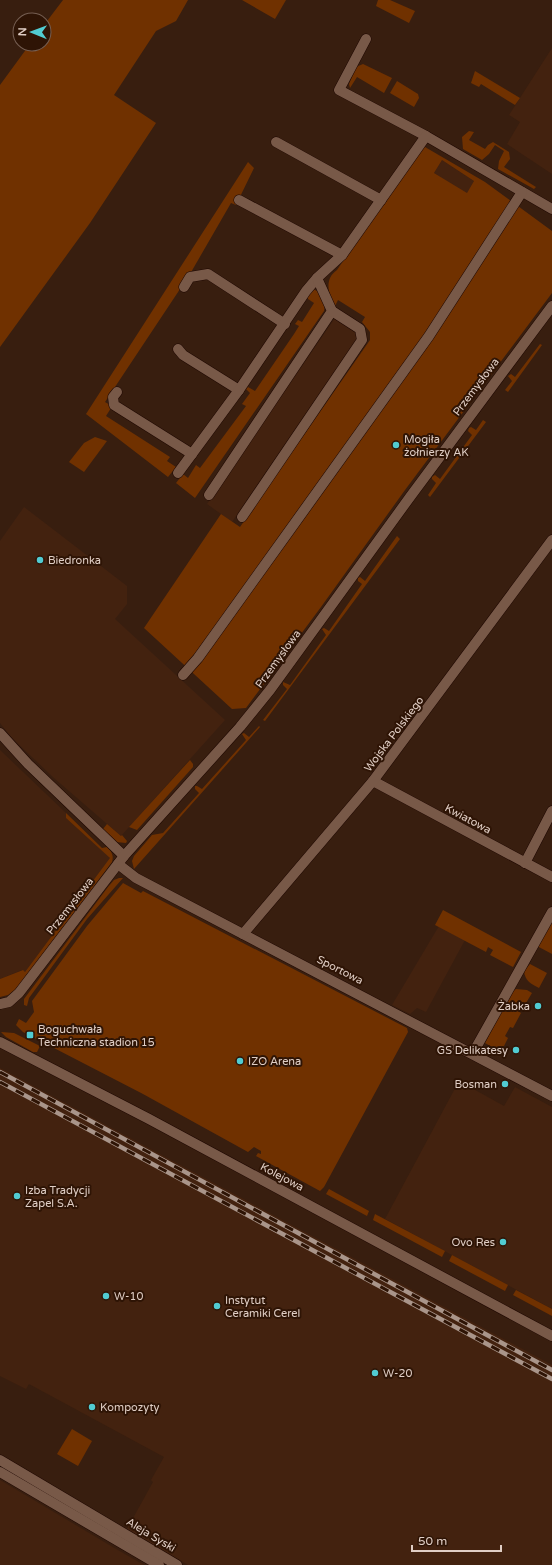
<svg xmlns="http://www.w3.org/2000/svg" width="552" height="1565" viewBox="0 0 552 1565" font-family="'Varela Round',sans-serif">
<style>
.built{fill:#43220f}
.green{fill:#703100;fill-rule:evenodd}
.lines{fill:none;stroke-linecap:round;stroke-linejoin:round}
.minor-casing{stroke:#1e0700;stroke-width:11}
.minor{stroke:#785948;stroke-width:10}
.rail-casing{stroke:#a9958a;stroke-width:4.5}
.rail{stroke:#2e1405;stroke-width:3;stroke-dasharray:9;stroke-linecap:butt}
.poi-dot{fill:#51ccd2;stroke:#2e1405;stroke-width:1.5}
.labels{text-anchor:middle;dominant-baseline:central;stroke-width:4;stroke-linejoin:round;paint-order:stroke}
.street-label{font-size:11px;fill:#e0cec5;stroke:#2e1405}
.poi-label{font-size:11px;fill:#e0cec5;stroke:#2e1405;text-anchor:start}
</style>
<rect width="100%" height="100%" fill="#381e0f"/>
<g class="built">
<polygon points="552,48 552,174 507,144 520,122 509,115"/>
<polygon points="442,160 474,181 467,194 434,173"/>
<polygon points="335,318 359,335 232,522 207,504"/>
<polygon points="24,507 127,586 127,604 115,619 225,720 121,836 54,778 11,737 0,723 0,541"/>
<polygon points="0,750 66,813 66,818 111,858 25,972 22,970 0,979"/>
<polygon points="439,926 465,940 426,1012 417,1008 410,1014 392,1005"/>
<polygon points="0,1068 552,1365 552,1565 188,1565 127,1529 153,1482 151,1480 164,1457 29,1384 26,1389 0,1376"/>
<polygon points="459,1081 504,1106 515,1087 552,1107 552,1309 385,1219"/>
<polygon points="0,1480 116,1549 144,1565 0,1565"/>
</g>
<g class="green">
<polygon points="63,0 188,0 176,21 156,31 114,95 156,123 90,223 0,347 0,85 30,44 44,44 44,25"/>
<polygon points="242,0 286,0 275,19"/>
<polygon points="378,0 390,0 415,11 409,23 376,6"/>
<polygon points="363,64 392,78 384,93 357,77 350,88 349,84 356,67"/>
<polygon points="475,71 520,98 515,105 481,84 479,87 471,83"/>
<polygon points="397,81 418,94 419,98 414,107 390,93"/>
<polygon points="469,131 474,132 469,140 485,149 488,145 493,142 509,152 510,159 504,167 536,187 534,189 498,169 499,161 504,151 495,145 489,154 482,160 463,149 462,137"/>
<path d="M421 147H425L485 182 552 231V293L405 490 321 607 246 708 232 709 144 628 221 514 240 527 370 340V332L362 322 365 317 338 300 335 306C328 294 324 279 337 270ZM442 160 474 181 467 193 434 173Z"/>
<polygon points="248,162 254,168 236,205 231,203 190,274 105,402 110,405 111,408 106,416 170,457 167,461 176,467 168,477 86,414"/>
<polygon points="313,289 321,293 325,304 324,311 195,498 176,483 183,474 188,478 196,465 200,468 246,406 242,404 250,393 246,389 248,387 255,391 294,334 299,326 295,324 298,320 302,322 314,303 308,299 308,296"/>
<polygon points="540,344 542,345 508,392 505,390 512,381 508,376 511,374 515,377"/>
<polygon points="483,420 486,422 430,497 428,495 436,483 432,479 432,477 435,475 440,479 472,435 468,431 469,428 471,427 476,430"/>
<polygon points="95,437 107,441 84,472 69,462 84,443"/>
<polygon points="397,536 400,539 265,721 263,720 287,689 283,685 283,682 290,685 326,635 322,629 324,628 329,631 362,584 358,581 358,578 360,577 365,581"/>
<polygon points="259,726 260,727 245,744 134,869 132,861 134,856 152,835 163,833 199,793 195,789 195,786 197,786 202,789 246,740 242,734 244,733 249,737"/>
<polygon points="190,760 193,764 193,767 137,830 129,827"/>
<path d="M66 813 102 848 107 847C112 852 114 856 112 862L17 988 8 995 0 997V979L23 970 25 972 110 858 66 818Z"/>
<polygon points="107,824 121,836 122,835 127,841 126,843 116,842 103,829"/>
<polygon points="119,878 123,878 87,919 29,998 27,1006 24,1005 24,999 108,887 114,880"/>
<polygon points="123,883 141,893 143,891 407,1028 408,1032 324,1187 320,1191 256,1156 258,1153 261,1154 261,1151 254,1147 248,1152 143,1094 23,1032 16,1025 19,1019 26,1023 34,1012 32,1001 87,926"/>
<polygon points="443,910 521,952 513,967 490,955 493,950 488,947 486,952 435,925"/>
<polygon points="552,920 552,954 537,946"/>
<path d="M530 964 547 973 539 988C531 984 525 981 524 971Z"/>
<polygon points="516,989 527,990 532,993 526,1003 522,1004 518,1011 521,1013 513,1028 510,1027 505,1036 508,1038 501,1052 485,1043 512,992"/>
<polygon points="1,1032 14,1033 40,1046 37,1052 33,1052 6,1037"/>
<polygon points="329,1189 369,1211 367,1216 326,1194"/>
<polygon points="375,1214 445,1251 442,1257 373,1220"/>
<polygon points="452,1255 508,1285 505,1291 449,1261"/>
<polygon points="516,1290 552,1309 552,1316 513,1295"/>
<polygon points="72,1429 92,1441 78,1466 57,1454"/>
</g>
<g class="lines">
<defs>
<g id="minor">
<polyline points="366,39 339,90 426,136 552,209"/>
<polyline points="276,142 381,200"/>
<polyline points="239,200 342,255"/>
<polyline points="184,287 190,277 208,274 285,324"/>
<polyline points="178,349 183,355 239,390"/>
<polyline points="117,392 113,397 114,405 192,454"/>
<polyline points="178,473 239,390 306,291 317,278 342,255 426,136"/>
<polyline points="209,495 332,311 317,278"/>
<polyline points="242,517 362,340 360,329 332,311"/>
<polyline points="183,675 198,658 429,336 522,192"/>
<polyline points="0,733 28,764 124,856"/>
<polyline points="373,781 552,877"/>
<polyline points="525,863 552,811"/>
<polyline points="118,864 136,878 552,1096"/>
<polyline points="243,934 373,781 552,540"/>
<polyline points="0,1004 9,1002 19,993 124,856 240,727 270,690 410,497 552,306"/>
<polyline points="0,1042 149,1119 552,1336"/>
<polyline points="473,1053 552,912"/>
<polyline points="0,1460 177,1565"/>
<polyline points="0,1472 159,1565"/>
</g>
</defs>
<use href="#minor" class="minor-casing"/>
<use href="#minor" class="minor"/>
<defs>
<g id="rail">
<polyline points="0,1072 552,1370"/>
<polyline points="0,1082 552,1379"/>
</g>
</defs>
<use href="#rail" class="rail-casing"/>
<use href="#rail" class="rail"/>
</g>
<g class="poi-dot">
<circle cx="396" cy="445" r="4"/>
<circle cx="40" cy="560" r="4"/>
<circle cx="538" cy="1006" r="4"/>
<rect x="26" y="1031" width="8" height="8" rx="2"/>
<circle cx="516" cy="1050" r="4"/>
<circle cx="240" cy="1061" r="4"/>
<circle cx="505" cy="1084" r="4"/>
<circle cx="17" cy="1196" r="4"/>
<circle cx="503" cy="1242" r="4"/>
<circle cx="106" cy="1296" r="4"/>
<circle cx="217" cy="1306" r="4"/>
<circle cx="375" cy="1373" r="4"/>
<circle cx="92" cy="1407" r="4"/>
</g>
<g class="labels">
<g class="street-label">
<text transform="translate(476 387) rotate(-53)">Przemysłowa</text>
<text transform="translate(278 659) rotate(-54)">Przemysłowa</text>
<text transform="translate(394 734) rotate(-53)">Wojska Polskiego</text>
<text transform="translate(468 819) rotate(28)">Kwiatowa</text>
<text transform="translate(70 906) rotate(-52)">Przemysłowa</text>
<text transform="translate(340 970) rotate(27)">Sportowa</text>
<text transform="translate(282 1177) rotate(28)">Kolejowa</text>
<text transform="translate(151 1535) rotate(31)">Aleja Syski</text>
</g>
<g class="poi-label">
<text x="404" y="439">Mogiła<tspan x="404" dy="13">żołnierzy AK</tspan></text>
<text x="48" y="560">Biedronka</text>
<text x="530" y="1006" text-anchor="end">Żabka</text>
<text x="38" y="1029">Boguchwała<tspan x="38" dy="13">Techniczna stadion 15</tspan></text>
<text x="508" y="1050" text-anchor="end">GS Delikatesy</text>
<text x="248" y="1061">IZO Arena</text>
<text x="497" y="1084" text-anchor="end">Bosman</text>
<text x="25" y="1190">Izba Tradycji<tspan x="25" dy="13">Zapel S.A.</tspan></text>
<text x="495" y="1242" text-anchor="end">Ovo Res</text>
<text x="114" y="1296">W-10</text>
<text x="225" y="1300">Instytut<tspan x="225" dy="13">Ceramiki Cerel</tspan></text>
<text x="383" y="1373">W-20</text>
<text x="100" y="1407">Kompozyty</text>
</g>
</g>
<g transform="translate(32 32) rotate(271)"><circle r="19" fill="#2e1405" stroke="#755e52"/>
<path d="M0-3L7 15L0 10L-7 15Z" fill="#51ccd2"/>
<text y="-6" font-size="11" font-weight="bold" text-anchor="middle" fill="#e0cec5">N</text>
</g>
<path d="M412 1545v6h89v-6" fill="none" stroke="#e0cec5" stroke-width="2"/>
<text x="418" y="1545" font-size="12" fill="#e0cec5" stroke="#2e1405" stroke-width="3" paint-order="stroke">50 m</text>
</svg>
